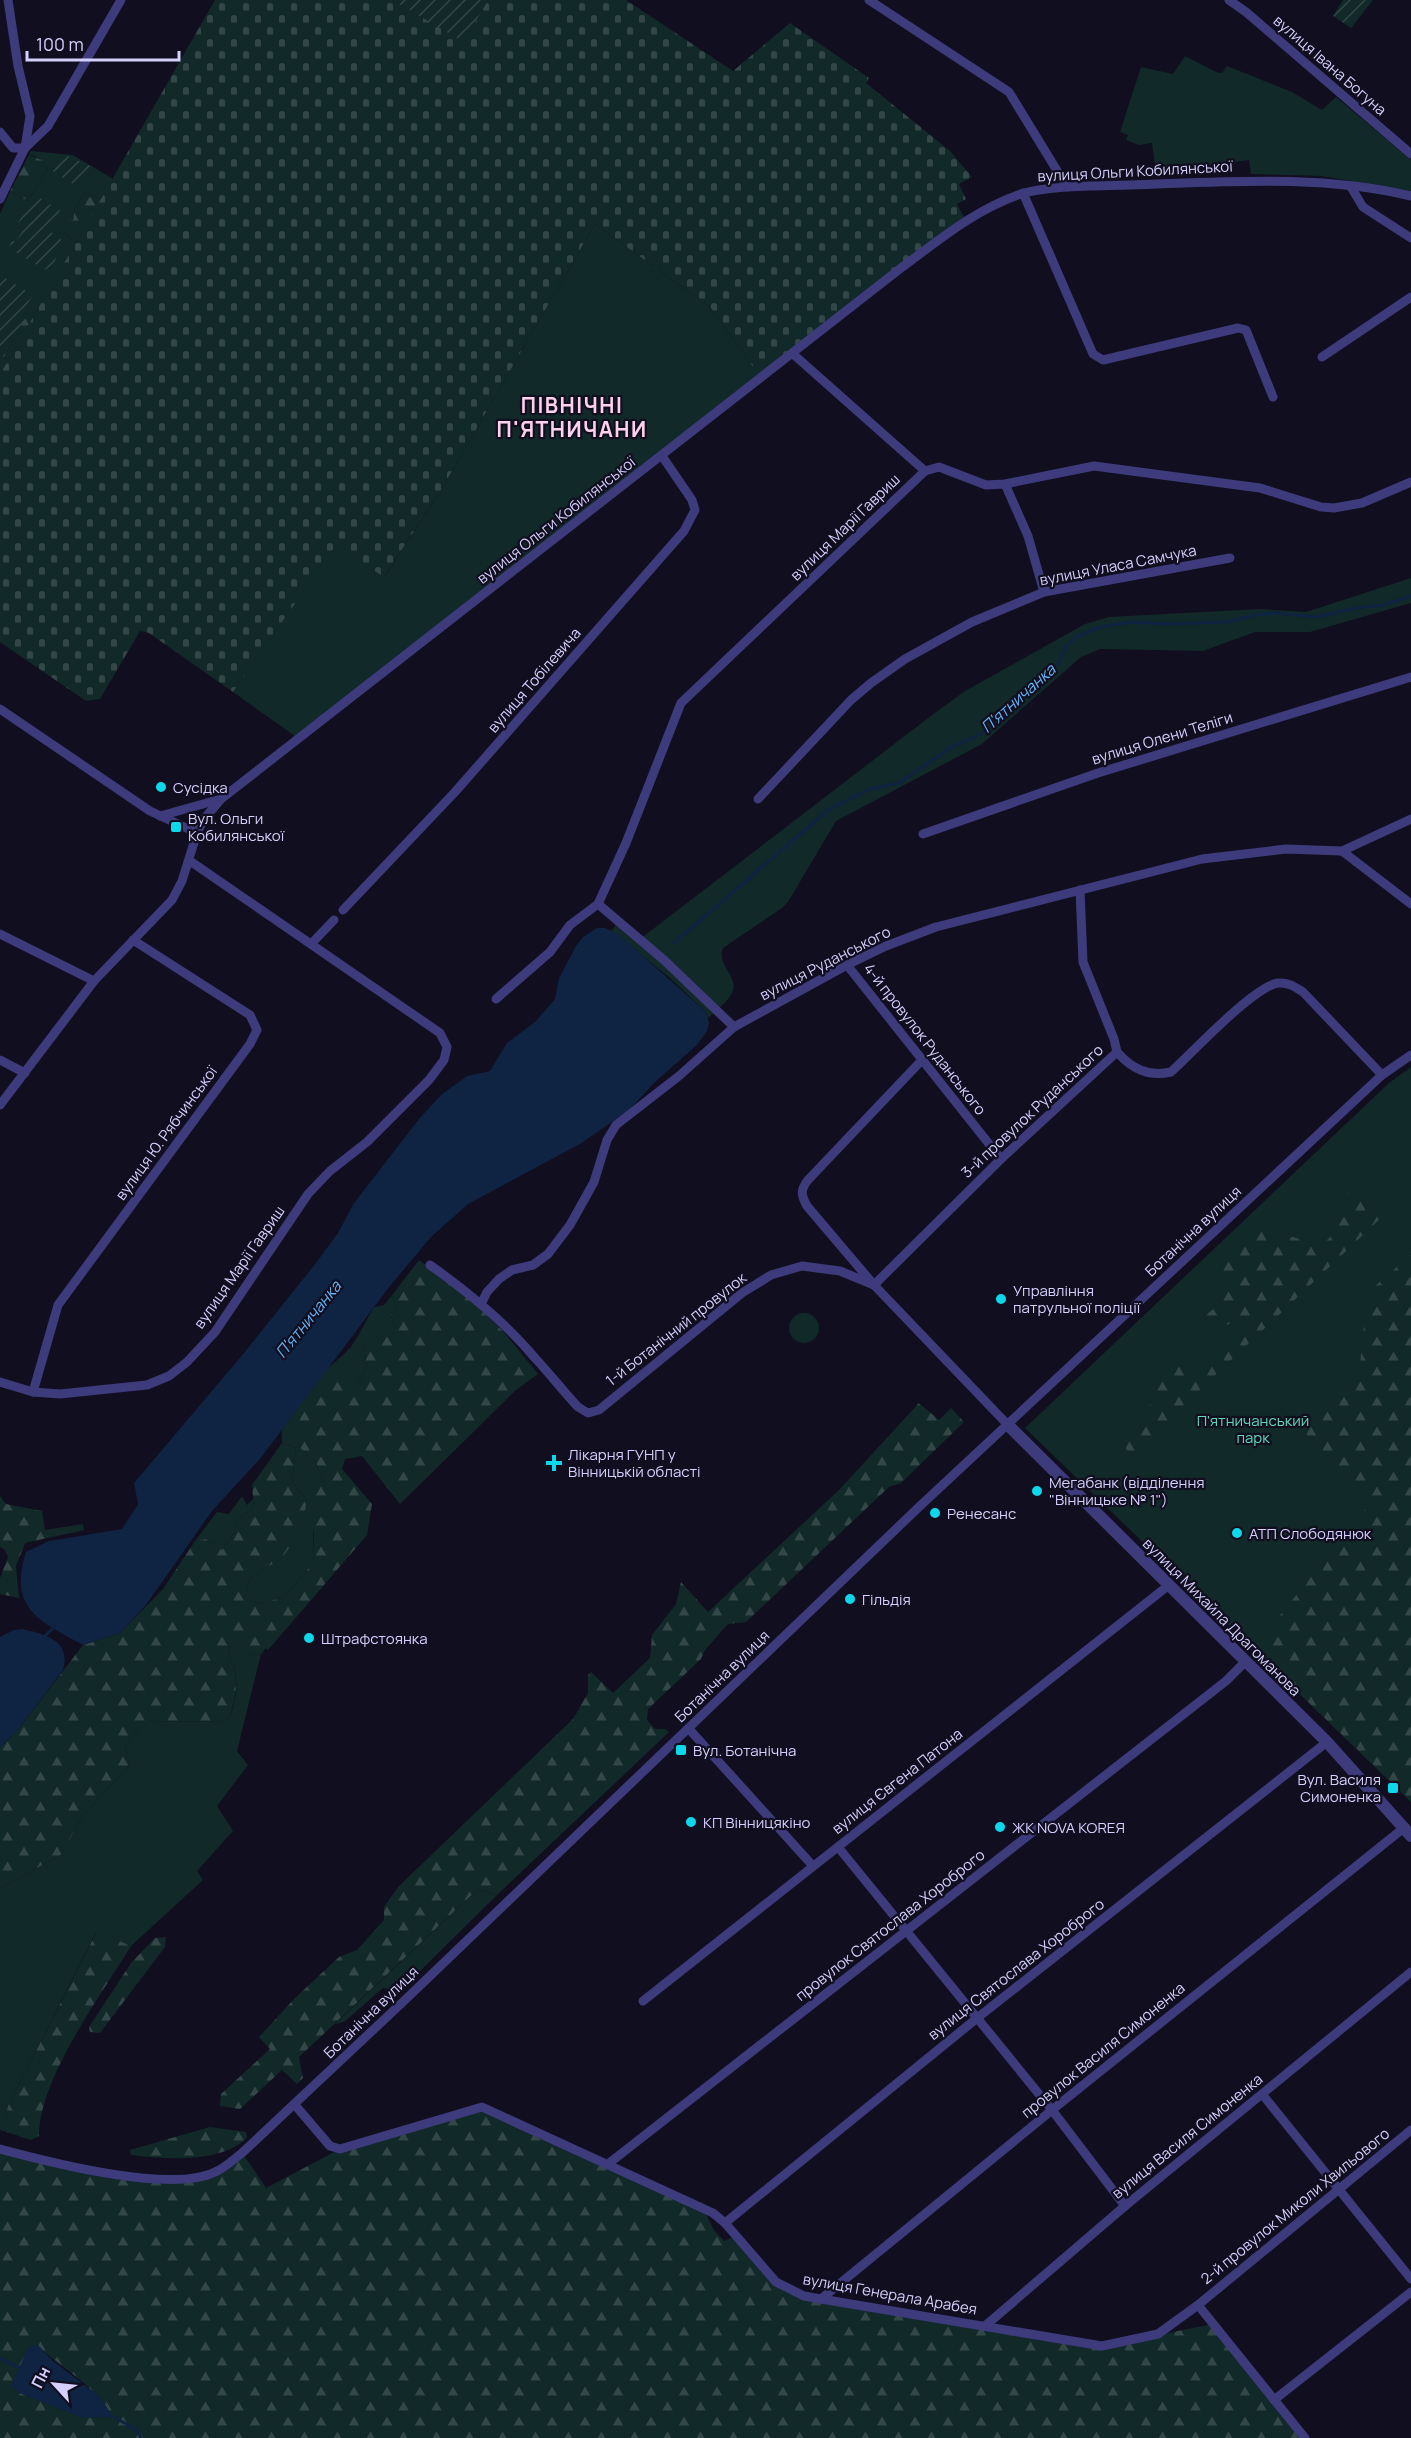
<svg xmlns="http://www.w3.org/2000/svg" width="1411" height="2438" viewBox="0 0 1411 2438" font-family="Manrope,sans-serif">
<style>
.green{fill:#112928}
.forest{fill:url(#forest-firs);fill-rule:evenodd}
.cemetery{fill:url(#cemetery-stones)}
.garden{fill:url(#garden-furrows)}
.water{fill:#0f2342}
.lines{fill:none;stroke-linecap:round;stroke-linejoin:round}
.stream{stroke:#0f2342;stroke-width:3}
.minor{stroke:#3d3b7c;stroke-width:9}
.tertiary{stroke:#3d3b7c;stroke-width:12}
.poi-dot{fill:#0dd7ea;stroke:#110e1f;stroke-width:2}
.labels{text-anchor:middle;dominant-baseline:central;stroke-width:4.5;stroke-linejoin:round;paint-order:stroke}
.street-label{font-size:15px;fill:#d4cffc;stroke:#110e1f}
.poi-label{font-size:15px;fill:#d4cffc;stroke:#110e1f;text-anchor:start}
.park-label{font-size:15px;fill:#60d8b8;stroke:#110e1f}
.water-label{font-size:16px;font-style:italic;fill:#63b4f6;stroke:#110e1f}
.district-label{font-size:21px;font-weight:bold;letter-spacing:1.5px;fill:#fcd1ed;stroke:#110e1f}
</style>
<defs>
<pattern id="forest-firs" width="22" height="20" patternUnits="userSpaceOnUse" patternTransform="scale(1.5)"><rect width="22" height="20" fill="#112928"/><path d="M5 1l3.5 6h-7zM16 11l3.5 6h-7z" fill="#334748"/></pattern>
<pattern id="cemetery-stones" width="16" height="16" patternUnits="userSpaceOnUse" patternTransform="scale(1.5)"><rect width="16" height="16" fill="#112928"/><path d="M2 7V4a2 2 0 0 1 4 0v3zM10 15v-3a2 2 0 0 1 4 0v3z" fill="#334748"/></pattern>
<pattern id="garden-furrows" width="10" height="10" patternUnits="userSpaceOnUse" patternTransform="scale(1.5)"><rect width="10" height="10" fill="#112928"/><path d="M-1 1l2-2M0 10L10 0M9 11l2-2" fill="none" stroke="#334748"/></pattern>
</defs>
<rect width="100%" height="100%" fill="#110e1f"/>
<g class="green">
<polygon points="1185,56 1216,72 1222,73 1227,66 1292,92 1322,110 1336,97 1411,160 1411,191 1321,176 1251,174 1249,160 1156,173 1152,143 1139,145 1126,140 1128,135 1120,132 1141,67 1173,74"/>
<polygon points="31,151 73,155 113,179 101,200 86,191 75,208 73,221 60,229 76,243 34,316 30,315 0,356 0,214 10,191 28,201 48,168 35,156 29,155"/>
<polygon points="595,224 711,308 761,378 299,739 233,692 336,544 385,576 441,490"/>
<path d="M1411 578V603L1310 632H1255L1203 651 1100 649 1081 657 982 744 836 821 788 902 782 908 723 948C716 965 740 977 732 993 728 1002 715 1011 708 1018L706 1012 670 978 609 929 612 930 619 921 640 939 932 715 965 691 1085 624 1109 617 1259 609 1306 612Z"/>
<polygon points="1411,1067 1411,1802 1025,1428 1389,1083"/>
<path d="M393 1294 396 1308 391 1315 395 1329 364 1347 367 1368 357 1385 297 1445 316 1463 324 1482 313 1533 314 1562 284 1597 259 1604 245 1598 249 1579 282 1558 307 1500 292 1482 296 1448 282 1443C277 1403 322 1376 347 1351 357 1342 366 1319 374 1307L384 1305Z"/>
<circle cx="804" cy="1328" r="15"/>
<polygon points="242,1496 247,1505 253,1499 254,1508 237,1520 234,1533 222,1550 206,1539 195,1541 217,1512 229,1514"/>
<path d="M231 1645 252 1655 261 1654 237 1751 248 1765 217 1806 233 1831 197 1871 203 1880 131 1946 96 1932 8 2106 5 2122 0 2120V1888L61 1855 82 1817 129 1765 125 1745 144 1722 228 1721C238 1698 240 1675 228 1653Z"/>
<polygon points="478,1889 497,1895 421,1970 395,1991 383,1988 344,2022 335,2024"/>
</g>
<g class="forest">
<polygon points="29,155 44,161 48,168 28,201 10,191"/>
<polygon points="86,191 101,200 76,243 60,229 64,222 73,220 75,208"/>
<polygon points="30,314 34,316 0,375 0,356 4,357 23,321"/>
<path d="M1355 1186 1364 1189 1371 1197 1370 1204 1371 1211 1382 1217 1131 1455C1112 1441 1145 1413 1154 1400 1154 1374 1159 1365 1181 1352L1187 1361V1374L1199 1369 1200 1362 1213 1351H1227L1243 1333 1241 1326 1234 1322 1205 1334 1192 1315 1198 1308 1208 1313 1215 1308 1206 1297 1221 1282 1216 1271 1258 1228C1280 1233 1301 1240 1323 1244L1334 1233 1338 1211 1346 1209 1353 1203 1347 1192Z"/>
<polygon points="1411,1255 1411,1801 1253,1649 1370,1503 1302,1430 1359,1375 1367,1293"/>
<path d="M419 1260 461 1291 502 1330 538 1374 516 1390 400 1504 362 1456 345 1459 342 1469 372 1504 367 1535 268 1650 266 1648 261 1654 252 1655 230 1646 228 1653C240 1675 237 1698 228 1721L144 1722 125 1745 129 1765 82 1817 61 1855 0 1888V1747L17 1731 83 1645 120 1633 163 1589 195 1541 206 1539 222 1550 234 1533 237 1520 254 1508 252 1485 282 1443 296 1448 292 1482 307 1500 301 1531 282 1558 249 1579 245 1598 259 1604 284 1597 314 1562 313 1497 324 1482 316 1463 297 1445 300 1412 340 1379 357 1385 367 1368 364 1347 375 1330 395 1329 391 1315 396 1308 393 1294Z"/>
<polygon points="919,1403 939,1420 951,1408 964,1422 901,1483 889,1487 746,1622 728,1624 705,1650 701,1659 648,1709 647,1720 655,1729 665,1729 669,1732 497,1895 478,1889 299,2057 303,2078 297,2084 282,2070 240,2109 220,2106 221,2094 270,2049 259,2037 294,1999 339,1957 357,1950 384,1920 384,1907 398,1887 573,1719 588,1693 588,1675 591,1672 613,1693 650,1658 652,1635 676,1604 681,1582 708,1612 839,1490"/>
<polygon points="0,1496 6,1504 42,1511 45,1530 83,1524 84,1530 25,1543 16,1566 19,1598 0,1594 0,1578 8,1557 4,1549 0,1547"/>
<path d="M97 1931 131 1946C101 1995 39 2079 39 2136L31 2140 0 2130V2120L5 2121 8 2106Z"/>
<polygon points="166,1937 165,1947 100,2033 90,2032 89,2027 131,1963 155,1938"/>
<path d="M482 2107 705 2212 714 2230 724 2241 733 2237 789 2290 1102 2346 1213 2324 1305 2438H0V2152L34 2160 191 2181 243 2154 266 2188 340 2149ZM37 2345C62 2369 97 2386 112 2417L51 2405 20 2393Z"/>
<path d="M210 2127 246 2132 247 2138C219 2164 166 2159 131 2155L130 2150Z"/>
</g>
<polygon class="cemetery" points="215,0 392,0 464,41 488,0 626,0 733,71 790,23 869,78 866,83 950,151 972,177 959,184 966,199 957,204 966,221 761,378 711,308 595,224 441,490 384,577 336,545 233,692 149,633 140,631 100,699 86,701 0,642 0,375"/>
<g class="garden">
<polygon points="392,0 488,0 464,42"/>
<polygon points="1343,0 1373,0 1351,28 1333,16"/>
<polygon points="56,155 68,156 93,167 78,187 48,168"/>
<polygon points="34,194 62,212 51,232 63,241 54,263 45,270 9,248 12,240 15,242 22,232 17,225"/>
<polygon points="0,275 33,295 19,318 23,321 4,357 0,356"/>
</g>
<g class="water">
<path d="M597 928H605L618 934 706 1012 709 1023 707 1031 697 1045 655 1082 629 1110 580 1144 468 1204 431 1237 390 1286 260 1459 212 1511 146 1605 120 1633 83 1645C39 1621 8 1609 26 1552L49 1541 122 1529 138 1504 134 1483 244 1353 316 1263 338 1233 354 1203 419 1119 441 1095 467 1076 490 1071 507 1043 535 1022 555 999 559 978 576 946 583 937Z"/>
<path d="M23 1629C47 1635 71 1641 63 1670L17 1731 0 1747V1637L14 1630Z"/>
<polygon points="37,2344 52,2360 100,2397 113,2417 83,2418 20,2393 11,2386 28,2348"/>
</g>
<g class="lines">
<g class="stream">
<polyline points="674,943 828,810 870,789 899,783 950,748 984,732 1023,691 1058,663 1066,646 1076,637 1100,627 1131,622 1169,624 1228,622 1255,615 1274,613 1316,617 1356,608 1383,605 1411,596"/>
<polyline points="44,1637 54,1627"/>
<polyline points="0,2358 21,2369"/>
<polyline points="110,2415 137,2430 141,2438"/>
</g>
<g class="minor">
<polyline points="8,0 18,66 30,116 25,148"/>
<polyline points="869,0 1009,92 1067,187"/>
<polyline points="1229,0 1246,12 1411,154"/>
<polyline points="0,132 13,148 25,148"/>
<polyline points="1351,187 1363,207 1411,238"/>
<polyline points="1023,193 1093,354 1103,360 1238,328 1246,330 1273,397"/>
<polyline points="0,199 25,148 48,126 121,0"/>
<polyline points="793,354 925,471"/>
<polyline points="1322,357 1411,297"/>
<polyline points="1005,484 1028,536 1044,592"/>
<polyline points="0,709 150,811 197,833"/>
<polyline points="758,799 851,700 871,683 905,659 972,622 1044,592 1230,558"/>
<polyline points="160,816 221,799"/>
<polyline points="923,834 1098,773 1411,677"/>
<polyline points="1342,851 1411,904"/>
<polyline points="598,904 664,960 734,1027"/>
<polyline points="343,910 455,792 684,531 695,510 692,500 662,456"/>
<polyline points="0,934 94,981"/>
<polyline points="311,944 334,920"/>
<polyline points="847,965 1001,1159"/>
<polyline points="496,999 550,952 570,925 598,904 626,843 681,703 925,471 939,467 986,485 1005,484 1094,466 1260,488 1321,507 1334,508 1362,503 1411,482"/>
<path d="M1117 1052C1132 1069 1148 1077 1171 1072 1192 1053 1253 987 1278 983 1288 982 1295 987 1303 992L1382 1075"/>
<polyline points="0,1060 25,1073"/>
<path d="M922 1060 808 1180C800 1190 801 1195 807 1206L874 1285 1007 1424"/>
<path d="M0 1105 94 981 172 900 182 881 197 833 204 819 221 799 901 268C939 240 976 209 1021 194 1048 185 1100 186 1129 185 1223 182 1319 174 1411 196"/>
<path d="M430 1265C468 1292 505 1322 535 1358 550 1374 563 1391 578 1407L588 1413 599 1410 742 1293 771 1275 802 1266 840 1271 874 1285"/>
<polyline points="874,1285 1001,1159 1117,1052 1114,1039 1083,962 1080,890"/>
<polyline points="481,1304 487,1292 499,1279 512,1270 533,1265 548,1254 570,1225 594,1182 607,1140 616,1125 679,1076 734,1027 847,965 886,946 936,927 1202,859 1286,849 1342,851 1411,819"/>
<polyline points="0,1382 33,1392 60,1394 147,1385 169,1376 187,1362 215,1332 308,1194 330,1171 367,1142 429,1080 444,1060 447,1047 440,1033 190,861"/>
<polyline points="33,1392 58,1305 250,1044 257,1030 250,1015 133,940"/>
<polyline points="689,1729 813,1866"/>
<polyline points="838,1847 1052,2110 1125,2206"/>
<polyline points="643,2001 1169,1585"/>
<polyline points="1262,2094 1411,2279"/>
<polyline points="295,2105 330,2146 340,2149 482,2107 713,2213 725,2223 776,2282 804,2296 821,2299 1102,2346 1158,2334 1198,2305 1411,2130"/>
<path d="M0 2149C49 2162 171 2194 215 2172 225 2168 234 2159 242 2153L406 1999 920 1506 1382 1075 1411 1055"/>
<polyline points="608,2164 1226,1681 1245,1662"/>
<polyline points="725,2223 976,2019 1327,1742"/>
<polyline points="821,2299 1052,2110 1405,1827"/>
<polyline points="1198,2305 1305,2438"/>
<polyline points="985,2326 1125,2206 1411,1972"/>
<polyline points="1274,2400 1411,2292"/>
</g>
<polyline class="tertiary" points="1007,1424 1327,1742 1411,1836"/>
</g>
<g class="poi-dot">
<circle cx="161" cy="787" r="6"/>
<rect x="170" y="821" width="12" height="12" rx="3"/>
<circle cx="1001" cy="1299" r="6"/>
<path d="M551 1454h6v6h6v6h-6v6h-6v-6h-6v-6h6z"/>
<circle cx="1037" cy="1491" r="6"/>
<circle cx="935" cy="1513" r="6"/>
<circle cx="1237" cy="1533" r="6"/>
<circle cx="850" cy="1599" r="6"/>
<circle cx="309" cy="1638" r="6"/>
<rect x="675" y="1744" width="12" height="12" rx="3"/>
<rect x="1387" y="1782" width="12" height="12" rx="3"/>
<circle cx="691" cy="1822" r="6"/>
<circle cx="1000" cy="1827" r="6"/>
</g>
<g class="labels">
<g class="street-label">
<text transform="translate(1330 65) rotate(41)">вулиця Івана Богуна</text>
<text transform="translate(1135 171) rotate(-3)">вулиця Ольги Кобилянської</text>
<text transform="translate(556 520) rotate(-38)">вулиця Ольги Кобилянської</text>
<text transform="translate(845 527) rotate(-44)">вулиця Марії Гавриш</text>
<text transform="translate(1118 565) rotate(-11)">вулиця Уласа Самчука</text>
<text transform="translate(534 680) rotate(-49)">вулиця Тобілевича</text>
<text transform="translate(1162 738) rotate(-17)">вулиця Олени Теліги</text>
<text transform="translate(825 963) rotate(-27)">вулиця Руданського</text>
<text transform="translate(925 1039) rotate(52)">4-й провулок Руданського</text>
<text transform="translate(1032 1111) rotate(-43)">3-й провулок Руданського</text>
<text transform="translate(166 1133) rotate(-54)">вулиця Ю. Рябчинської</text>
<text transform="translate(1193 1231) rotate(-43)">Ботанічна вулиця</text>
<text transform="translate(239 1267) rotate(-55)">вулиця Марії Гавриш</text>
<text transform="translate(676 1329) rotate(-38)">1-й Ботанічний провулок</text>
<text transform="translate(1222 1617) rotate(45)">вулиця Михайла Драгоманова</text>
<text transform="translate(722 1676) rotate(-44)">Ботанічна вулиця</text>
<text transform="translate(897 1781) rotate(-38)">вулиця Євгена Патона</text>
<text transform="translate(890 1925) rotate(-38)">провулок Святослава Хороброго</text>
<text transform="translate(1016 1969) rotate(-38)">вулиця Святослава Хороброго</text>
<text transform="translate(371 2012) rotate(-44)">Ботанічна вулиця</text>
<text transform="translate(1103 2050) rotate(-39)">провулок Василя Симоненка</text>
<text transform="translate(1187 2136) rotate(-39)">вулиця Василя Симоненка</text>
<text transform="translate(1295 2206) rotate(-39)">2-й провулок Миколи Хвильового</text>
<text transform="translate(890 2294) rotate(10)">вулиця Генерала Арабея</text>
</g>
<g class="poi-label">
<text x="173" y="787">Сусідка</text>
<text x="188" y="818">Вул. Ольги<tspan x="188" dy="17">Кобилянської</tspan></text>
<text x="1013" y="1290">Управління<tspan x="1013" dy="17">патрульної поліції</tspan></text>
<text x="568" y="1454">Лікарня ГУНП у<tspan x="568" dy="17">Вінницькій області</tspan></text>
<text x="1049" y="1482">Мегабанк (відділення<tspan x="1049" dy="17">"Вінницьке № 1")</tspan></text>
<text x="947" y="1513">Ренесанс</text>
<text x="1249" y="1533">АТП Слободянюк</text>
<text x="862" y="1599">Гільдія</text>
<text x="321" y="1638">Штрафстоянка</text>
<text x="693" y="1750">Вул. Ботанічна</text>
<text x="1381" y="1779" text-anchor="end">Вул. Василя<tspan x="1381" dy="17">Симоненка</tspan></text>
<text x="703" y="1822">КП Вінницякіно</text>
<text x="1012" y="1827">ЖК NOVA KOREЯ</text>
</g>
<g class="park-label">
<text x="1253" y="1420">П'ятничанський<tspan x="1253" dy="17">парк</tspan></text>
</g>
<g class="water-label">
<text transform="translate(1018 698) rotate(-42)">П'ятничанка</text>
<text transform="translate(308 1319) rotate(-51)">П'ятничанка</text>
</g>
<g class="district-label">
<text x="572" y="405">ПІВНІЧНІ<tspan x="572" dy="24">П'ЯТНИЧАНИ</tspan></text>
</g>
</g>
<g transform="translate(54 2384) rotate(297)" stroke="#110e1f" stroke-width="4.5" paint-order="stroke">
<path d="M0-4.5L10 22L0 15L-10 22Z" fill="#d4cffc"/>
<text y="-9" font-size="16" font-weight="bold" text-anchor="middle" fill="#d4cffc">Пн</text>
</g>
<path d="M27 51v9h152v-9" fill="none" stroke="#d4cffc" stroke-width="3"/>
<text x="36" y="51" font-size="18" fill="#d4cffc" stroke="#110e1f" stroke-width="4.5" paint-order="stroke">100 m</text>
</svg>
